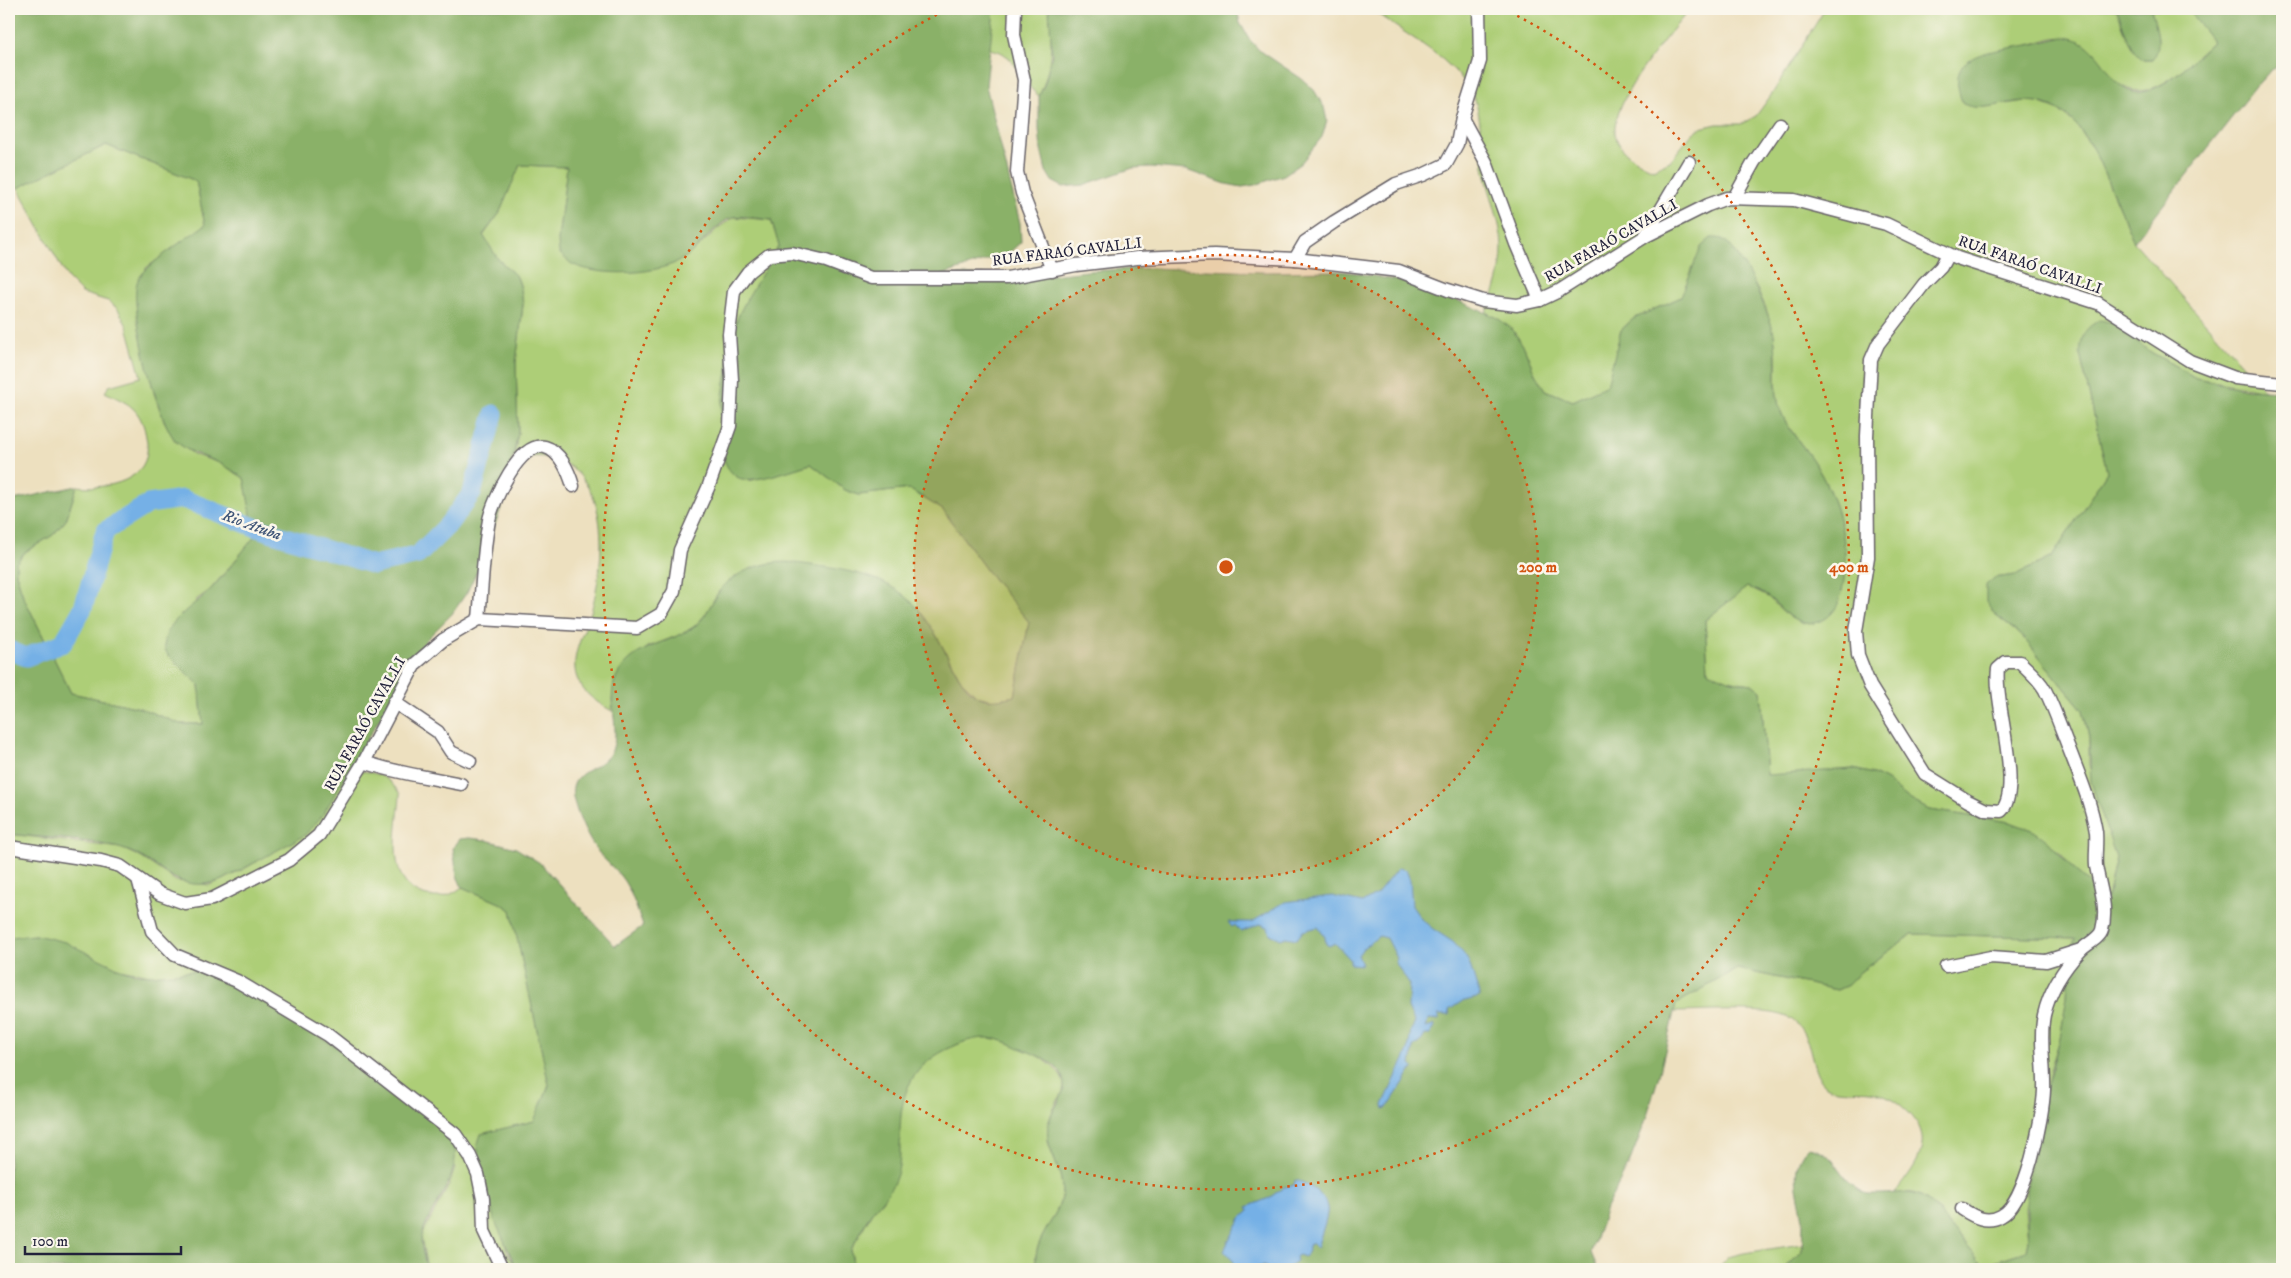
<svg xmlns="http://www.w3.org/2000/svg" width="2291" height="1278" viewBox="0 0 2291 1278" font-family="'IM FELL DW Pica',serif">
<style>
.green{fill:#adce77;stroke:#687859}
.forest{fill:#8ab168;stroke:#566a52}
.water{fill:#74b0e6;stroke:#4b6990}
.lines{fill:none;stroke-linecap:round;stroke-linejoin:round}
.river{stroke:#74b0e6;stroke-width:19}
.street-casing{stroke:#696469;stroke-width:15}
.street{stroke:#fff;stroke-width:12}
.ring{fill:none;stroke:#d45411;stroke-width:2.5;stroke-dasharray:2.5 5}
.labels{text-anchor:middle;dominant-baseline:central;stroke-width:5;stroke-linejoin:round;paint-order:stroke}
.street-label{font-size:15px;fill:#22223b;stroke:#fbf7ec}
.water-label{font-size:16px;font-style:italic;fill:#3f5477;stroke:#fbf7ec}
.centre{fill:#d45411;stroke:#fbf7ec;stroke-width:2.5}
.ring-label{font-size:15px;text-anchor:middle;font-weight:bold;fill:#d45411;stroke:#fbf7ec;stroke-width:5;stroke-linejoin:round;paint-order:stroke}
</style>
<rect width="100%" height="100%" fill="#fbf7ec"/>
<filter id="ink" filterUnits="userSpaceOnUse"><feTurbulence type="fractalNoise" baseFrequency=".02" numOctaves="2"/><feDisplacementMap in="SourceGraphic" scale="10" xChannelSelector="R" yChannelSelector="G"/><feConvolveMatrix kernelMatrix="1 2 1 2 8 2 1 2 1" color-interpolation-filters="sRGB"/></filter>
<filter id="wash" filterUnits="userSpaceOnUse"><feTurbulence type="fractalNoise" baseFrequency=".0096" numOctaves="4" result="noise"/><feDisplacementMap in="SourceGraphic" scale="20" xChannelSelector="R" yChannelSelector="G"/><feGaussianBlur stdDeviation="1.12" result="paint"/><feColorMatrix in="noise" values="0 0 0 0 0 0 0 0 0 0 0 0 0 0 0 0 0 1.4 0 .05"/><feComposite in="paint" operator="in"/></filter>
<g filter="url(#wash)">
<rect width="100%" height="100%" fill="#ede0bf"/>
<g class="green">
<path d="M994 9H1049C1053 39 1052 68 1039 96 1023 84 1018 63 1004 54 1000 51 994 50 989 49Z"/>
<path d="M1371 9H1690C1669 34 1611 101 1615 133 1618 152 1638 162 1653 169L1670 161 1692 134 1700 128 1717 124H1741L1756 116 1772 94 1825 9H2117C2123 28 2128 46 2143 60H2152L2158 38 2151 9H2188L2213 42C2185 66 2141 119 2108 72 2096 54 2088 43 2065 38 2055 35 2038 43 2028 45L1985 107 2025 101 2038 102 2057 109 2076 124 2095 152 2134 242 2266 391 2196 378 2149 351 2114 323 2080 354 2107 472 2052 557 2016 575 1994 578 1995 615 2022 636 2083 710 2089 737V765L2116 858 2107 898 2071 867 2062 855 2034 831 2010 822 1929 810 1909 799 1887 781 1873 774 1853 769 1767 776 1761 691 1752 684 1731 681 1708 672 1705 620 1747 587 1768 597 1789 617 1803 624 1842 591C1849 548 1840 505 1817 467 1805 447 1786 429 1779 406 1774 389 1777 371 1776 353 1774 325 1763 296 1747 272 1742 264 1711 252 1701 247L1681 297 1633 319 1621 330 1608 385 1573 401 1545 390 1535 374 1524 347 1512 329 1486 312C1496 291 1502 270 1502 247 1501 221 1490 197 1485 172 1479 143 1485 105 1464 81 1439 50 1402 33 1371 9Z"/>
<path d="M106 145 196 181 205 225 146 268 137 320 154 393 163 419 175 441 195 455 220 463 244 478 256 536 210 590 196 600 186 671 199 685 203 724H180L140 708 71 693 23 596 16 573V563L25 552 53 535 66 520 77 486C107 490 152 481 147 442 145 431 144 423 137 413 130 403 116 398 105 392L109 386 141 377 127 326 118 309 108 301 82 293 68 279 18 188Z"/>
<path d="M520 165 567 167 558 240 696 249 718 228 734 217 771 220 779 245 732 340 722 405 720 441 749 481 811 464 845 490 859 495 909 489 943 510 987 571 1029 622 1015 696 994 700 977 696 961 680 935 633 917 608 719 591 705 615 695 626 682 634 648 647 619 672 612 699V711C598 703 583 694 577 678 569 656 585 632 591 612 603 568 612 495 569 466 565 464 560 460 556 459 542 455 528 457 514 458L518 433 516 363 523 305 521 288 517 277 498 259 483 236 499 214Z"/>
<path d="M349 769C375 773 385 772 400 794 399 824 382 886 427 896 440 899 451 896 462 887L502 904 511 910 549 1085 535 1121 481 1134 507 1252 517 1269H427L421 1236 449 1185 455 1168 150 975 120 969 36 935 9 937V834L121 848 142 858 176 881 209 885 223 880 251 865 322 816Z"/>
<path d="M1912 934 2076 938 2069 963 2067 997 2060 1039 2050 1070 2025 1209 2028 1240 2026 1251 1983 1265 1930 1202C1916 1191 1910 1191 1893 1195 1915 1167 1939 1140 1906 1110 1896 1100 1884 1093 1870 1091 1857 1089 1835 1094 1825 1085 1812 1073 1813 1051 1805 1036 1801 1028 1795 1020 1787 1017 1765 1007 1700 1012 1673 1012L1676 1004 1737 969 1837 990 1848 985 1860 972Z"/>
<path d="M985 1036C1007 1040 1068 1062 1064 1090 1063 1093 1060 1098 1058 1100 1051 1113 1046 1125 1048 1140 1052 1161 1066 1175 1061 1199 1055 1223 1030 1243 1037 1269H854L851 1250 872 1212 883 1200 900 1123 901 1105 905 1090 918 1070 938 1053 968 1040Z"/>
<polygon points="1802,1244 1802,1252 1783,1269 1717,1269 1728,1257 1744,1253"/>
</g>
<g class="forest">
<path d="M9 9H994L986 86 1020 223 1021 242 1009 253 942 275H1051L1088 271 1152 268 1263 272 1335 271 1357 273 1400 281 1447 296 1496 317 1512 329 1524 347 1535 374 1545 390 1573 401 1607 385 1621 330 1633 319 1681 297 1701 247 1711 238C1714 238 1719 238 1722 239 1739 246 1771 316 1774 334 1778 358 1773 383 1779 406 1785 428 1805 447 1817 467 1840 505 1854 558 1839 601 1834 616 1819 626 1804 623 1788 621 1780 605 1768 597 1762 592 1754 590 1747 587L1705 620 1708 671 1731 681 1752 684 1761 691 1767 775 1853 769 1873 774 1887 781 1909 799 1929 810 2010 822 2034 831 2047 840 2071 867 2107 898 2116 858 2091 782 2089 737 2083 710 2022 636 1995 615 1986 601V585L1994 578 2016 575 2052 557 2107 472 2080 354C2082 335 2083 329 2100 320L2114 323 2149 351 2196 378 2246 389 2282 391V1269H1783L1802 1252C1802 1242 1803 1231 1803 1221 1800 1193 1787 1170 1808 1147 1838 1151 1837 1179 1863 1192 1866 1194 1871 1194 1874 1194 1897 1195 1911 1187 1930 1202L1983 1265 2026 1251 2028 1240 2026 1191 2044 1096 2060 1039 2067 997 2069 963 2076 938 1912 934 1860 972 1848 985 1837 990 1737 969 1676 1004 1660 1072 1644 1125 1628 1166 1606 1208 1591 1253 1598 1269H1037C1030 1243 1055 1223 1061 1199 1067 1171 1044 1151 1048 1126 1050 1109 1070 1094 1062 1076 1055 1060 1030 1053 1015 1046 993 1035 976 1036 954 1046 912 1064 900 1091 900 1135 900 1151 901 1166 895 1180 890 1192 881 1201 873 1211 867 1218 863 1228 858 1237 856 1241 852 1246 851 1250 851 1256 853 1264 854 1269H517L494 1219 477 1146 481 1134 534 1121 549 1085 511 910 502 904 462 887 457 876 453 848 460 839 469 838 486 840 516 848 540 863 615 946 643 926C638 913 634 898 627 886 620 872 605 862 596 849 587 837 582 824 577 811 575 804 571 794 573 787 578 768 605 768 612 750 622 726 603 696 619 672 636 645 668 644 692 628 705 620 710 605 718 593 734 570 769 559 796 563 831 568 877 572 905 596 925 612 938 638 950 661 957 673 964 688 976 695 987 703 1003 698 1015 696L1029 622 987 571 943 510 909 489 859 495 845 490 811 464C795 468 750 486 737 477 709 459 723 398 727 371 729 355 730 338 736 322 746 295 765 272 779 245L771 220C762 219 740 215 733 217 716 223 699 249 683 259 657 275 602 277 574 265 569 263 564 257 559 253L558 240 567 167 520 165 499 214 483 235 498 259 517 277 521 288 523 305 516 363 518 433 504 500 481 563 467 592 452 614 426 640 322 816 305 835 223 880C171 897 163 859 119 848 84 839 45 838 9 834V501L77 486 66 520 53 535 25 552 16 563V573L23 596 71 693 140 708 180 724H203L199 685 167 654C154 627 196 605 211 589 227 572 241 553 255 536L244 478C236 473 229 468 221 464 206 456 190 454 177 442 158 426 127 301 138 280 145 265 190 236 205 225L196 181 106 145 18 188 9 181Z"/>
<polygon points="1049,9 1237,9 1240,23 1250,40 1259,50 1302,79 1314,90 1324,107 1327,121 1322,137 1301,163 1284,175 1255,185 1242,187 1226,184 1186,170 1151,167 1133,168 1083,185 1063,187 1052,181 1046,171 1041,150 1039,129 1039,96 1045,83 1052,54"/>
<path d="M2117 9H2151C2155 25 2164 46 2152 60H2143L2134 51 2128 40Z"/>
<path d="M2188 9H2282V64L2270 71 2259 83 2134 242C2126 223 2118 205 2110 186 2094 149 2075 102 2027 101 2006 101 1982 113 1963 104 1942 54 1987 52 2022 46 2036 44 2050 40 2064 37 2075 38 2083 41 2091 49 2114 70 2118 107 2159 86 2179 76 2196 56 2213 42Z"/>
<path d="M36 935 65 942 120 969 137 974 151 975 193 971 219 973 376 1072 453 1136C464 1176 434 1200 422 1234 419 1243 425 1260 427 1269H11L9 1257V937Z"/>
</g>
<g class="water">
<polygon points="1398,868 1406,870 1410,880 1412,906 1421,919 1433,929 1453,942 1463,953 1469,962 1480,997 1461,1002 1449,1010 1450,1015 1438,1015 1438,1020 1428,1019 1426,1028 1434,1024 1435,1026 1430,1035 1425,1035 1420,1043 1414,1046 1411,1064 1414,1067 1387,1108 1384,1109 1383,1105 1408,1051 1411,1030 1415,1023 1408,1008 1409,984 1395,962 1397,958 1387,938 1379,936 1363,948 1358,955 1362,965 1350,964 1350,959 1335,943 1329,946 1326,944 1325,937 1318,927 1303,931 1297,939 1286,937 1281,939 1270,934 1268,927 1260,924 1241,932 1235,925 1232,927 1228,922 1252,922 1285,902 1332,896 1362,903 1377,894"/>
<path d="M1295 1180C1309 1183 1330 1197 1327 1214 1325 1225 1320 1237 1317 1248L1313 1243 1308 1245 1309 1251 1304 1257 1298 1255 1296 1257 1297 1261 1291 1265 1288 1269H1267L1264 1265 1252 1269H1234L1233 1260 1224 1250 1241 1218 1249 1211 1247 1207 1269 1198 1284 1187 1294 1185Z"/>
</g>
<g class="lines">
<polyline class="river" points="9,650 26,657 63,643 83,608 105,531 148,504 183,499 257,528 374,565 418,555 447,526 472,493 494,414"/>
</g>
</g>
<g filter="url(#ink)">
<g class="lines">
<defs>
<g id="street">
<polyline points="1015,9 1014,35 1024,80 1017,172 1022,193 1052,270"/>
<polyline points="1462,118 1486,162 1516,244 1540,300"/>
<polyline points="1734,198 1754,162 1780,124"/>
<polyline points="1646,235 1689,162"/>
<path d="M1948 254 1941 267 1924 284 1878 344 1871 360 1867 436 1868 557 1856 631 1858 655 1870 686 1925 774 1968 801 1986 810 2001 811C2024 789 1993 701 1998 669L2006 662H2020C2029 671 2039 679 2045 690 2054 708 2061 728 2068 746 2079 775 2091 802 2096 832 2097 844 2095 855 2096 866 2100 888 2108 908 2102 930 2100 938 2087 944 2081 950 2063 969 2050 989 2044 1015 2039 1039 2045 1066 2044 1090 2043 1117 2026 1204 2001 1216 1987 1224 1974 1217 1962 1209"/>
<polyline points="1295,259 1305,242 1334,222 1396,184 1423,175 1446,164 1457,144 1462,118 1480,61 1479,9"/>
<path d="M479 619C482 586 483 552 489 520 493 501 520 440 545 447 560 451 569 472 573 486"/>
<polyline points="394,702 438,732 451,752 470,761"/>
<path d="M364 762C395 773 428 777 461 784"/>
<polyline points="9,847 101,861 120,866 160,894 185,903 212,899 289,860 319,835 364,762 415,664 443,640 479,619 637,628 661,614 674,591 680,550 708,488 730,426 732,380 729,334 734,291 748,272 769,255 792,253 826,261 871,278 1007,278 1076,265 1137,258 1214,255 1295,259 1399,271 1448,290 1483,301 1517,305 1540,300 1559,291 1646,236 1708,205 1727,198 1794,200 1886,224 1957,258 2098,303 2190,361 2235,378 2282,383"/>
<polyline points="138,879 152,931 175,955 237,981 328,1035 455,1134 470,1156 478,1174 483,1199 484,1231 502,1269"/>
<polyline points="1946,966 1991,957 2046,961 2081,950"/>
</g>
</defs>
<use href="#street" class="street-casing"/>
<use href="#street" class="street"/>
</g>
</g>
<circle cx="1226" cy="567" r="312" fill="#d45411" fill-opacity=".12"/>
<g class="ring">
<circle cx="1226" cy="567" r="312"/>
<path d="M1504 9A623 623 0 1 1 948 9"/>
</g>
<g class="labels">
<g class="street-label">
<text transform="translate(1611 241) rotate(-30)">RUA FARAÓ CAVALLI</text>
<text transform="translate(1067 252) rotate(-7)">RUA FARAÓ CAVALLI</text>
<text transform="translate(2030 265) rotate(19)">RUA FARAÓ CAVALLI</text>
<text transform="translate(365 724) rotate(-61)">RUA FARAÓ CAVALLI</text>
</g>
<g class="water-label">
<text transform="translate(252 525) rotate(20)">Rio Atuba</text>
</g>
</g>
<circle cx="1226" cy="567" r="8" class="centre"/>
<g class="ring-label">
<text x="1538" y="572">200 m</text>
<text x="1849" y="572">400 m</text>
</g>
<rect width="2291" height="1278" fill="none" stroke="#fbf7ec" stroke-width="30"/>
<path d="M25 1246v8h156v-8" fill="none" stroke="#22223b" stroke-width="2.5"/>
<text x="32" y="1246" font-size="15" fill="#22223b" stroke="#fbf7ec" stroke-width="4" paint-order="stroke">100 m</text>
</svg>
